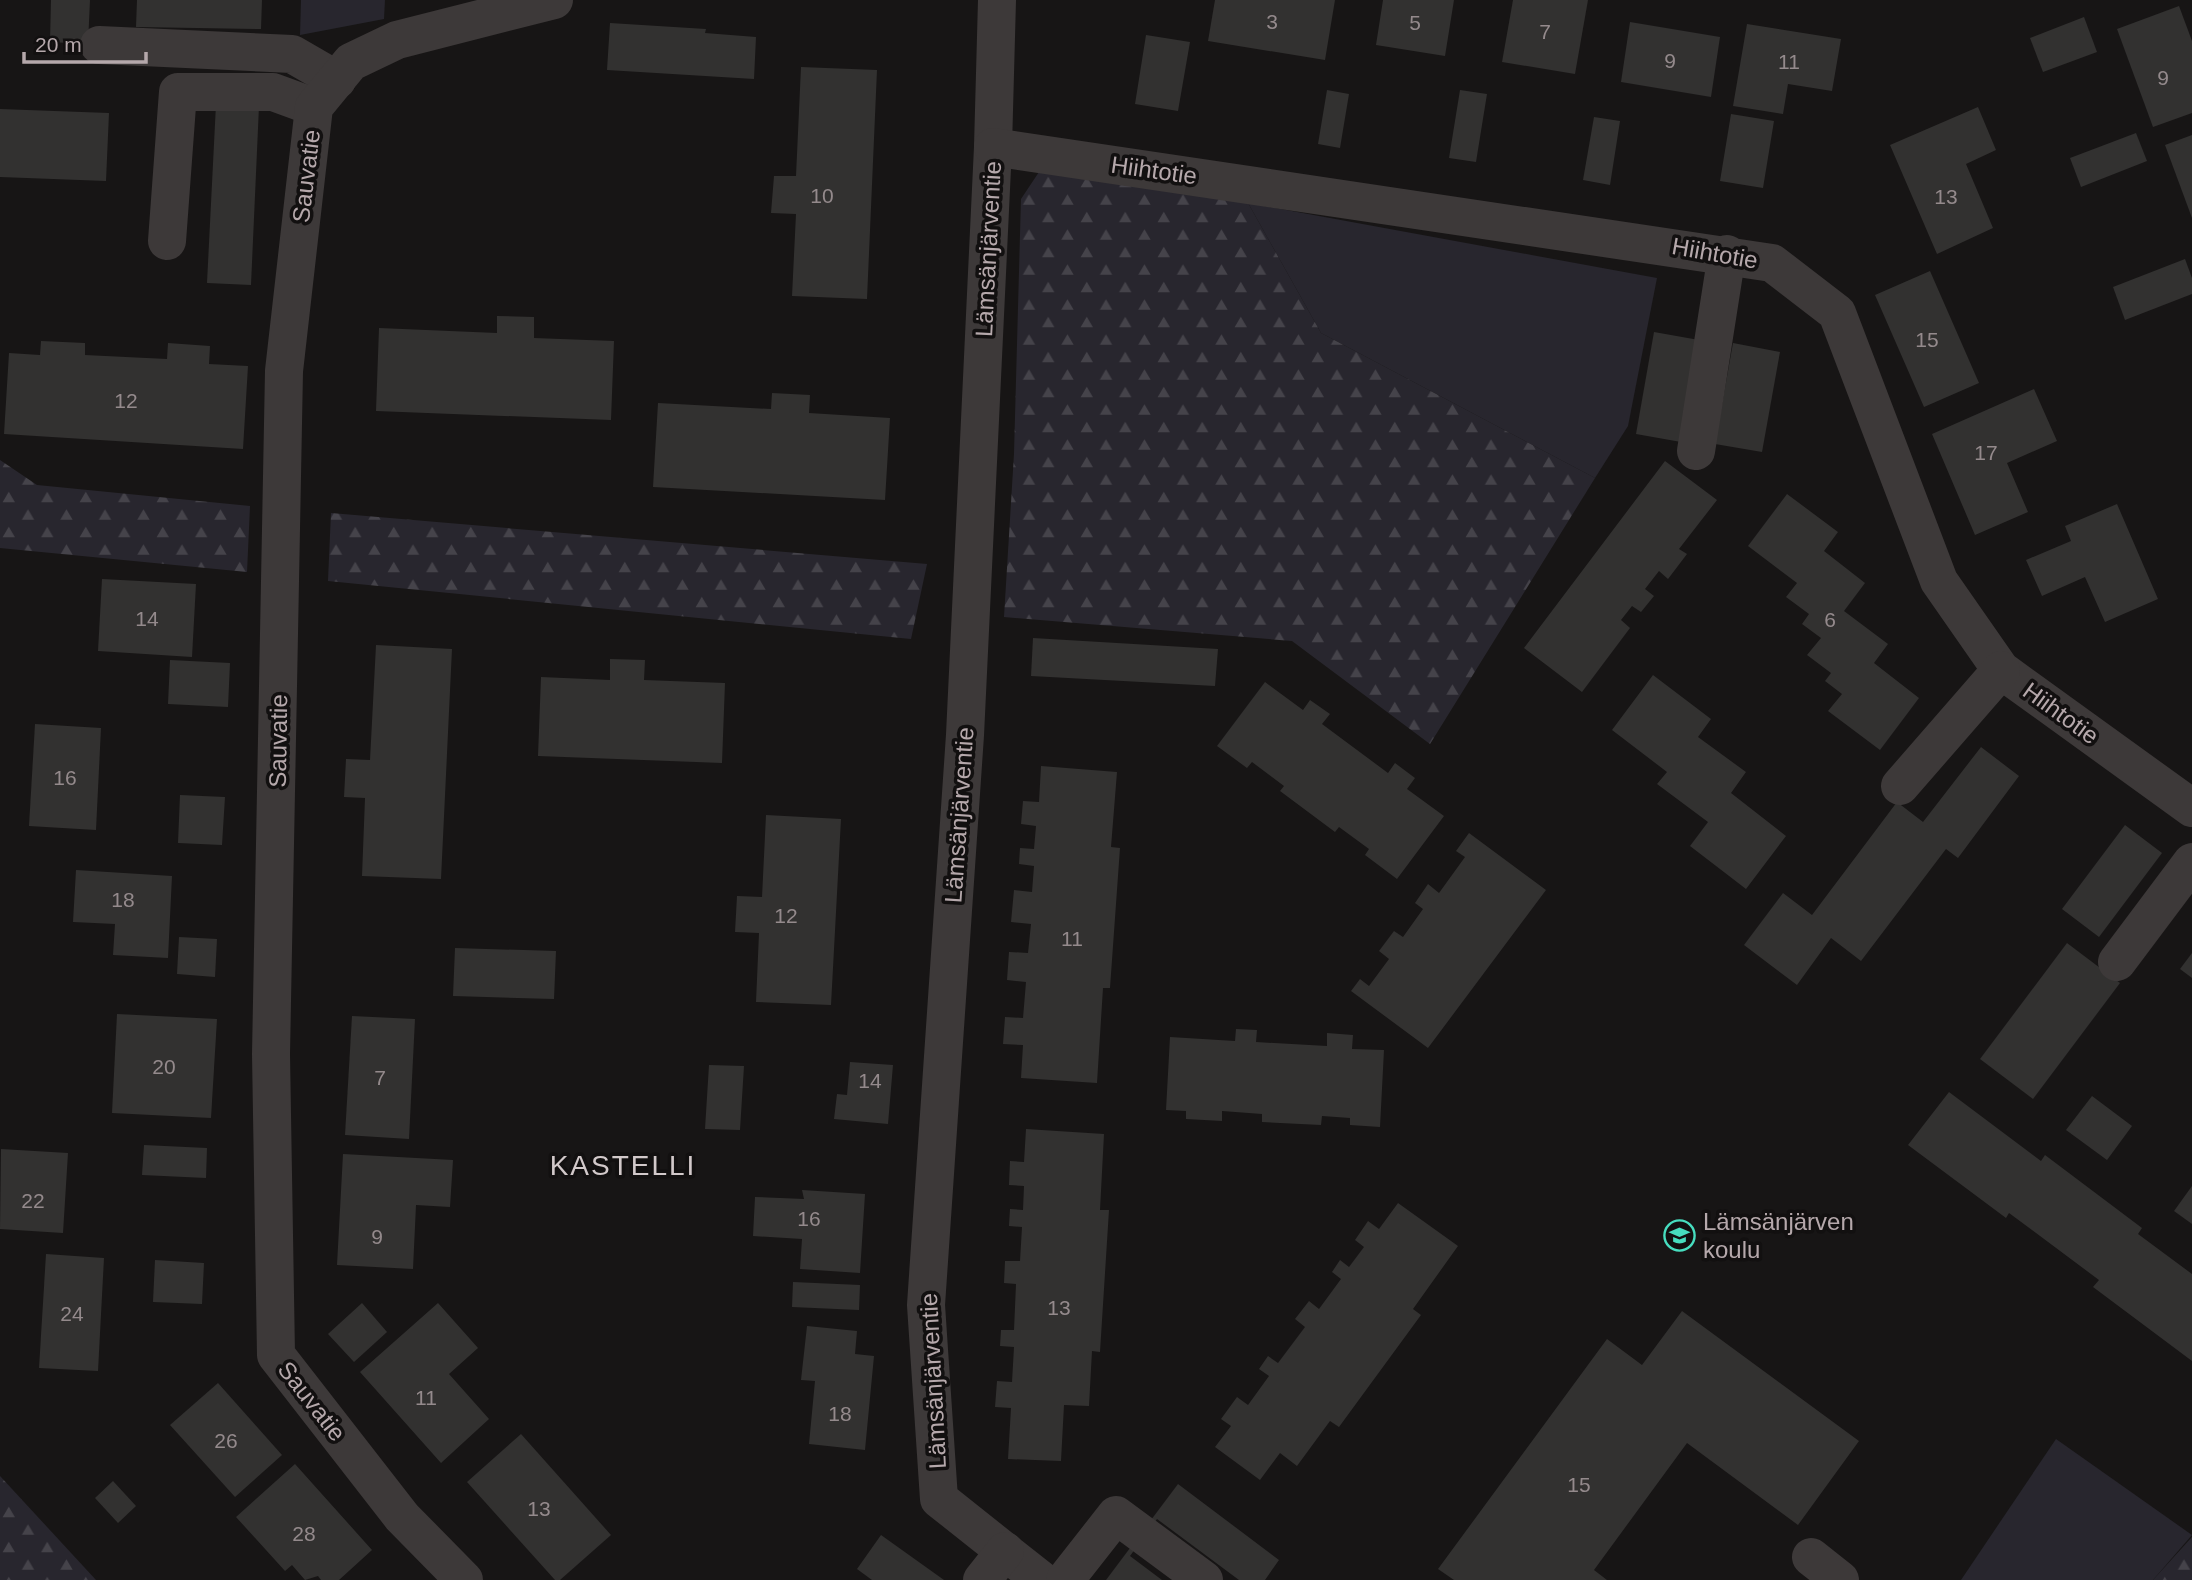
<svg xmlns="http://www.w3.org/2000/svg" width="2192" height="1580" viewBox="0 0 2192 1580" font-family="Helvetica,sans-serif">
<style>
.green{fill:#28262e}
.forest{fill:url(#forest-firs)}
.building{fill:#323130}
.lines{fill:none;stroke-linecap:round;stroke-linejoin:round}
.minor{stroke:#3d3939;stroke-width:38}
.labels{text-anchor:middle;dominant-baseline:central;stroke-width:7;stroke-linejoin:round;paint-order:stroke}
.number-label{font-size:21px;fill:#948a8c}
.street-label{font-size:24px;fill:#b5a8ab;stroke:#121010}
.poi-label{font-size:24px;fill:#b5a8ab;stroke:#121010;text-anchor:start}
.quarter-label{font-size:28px;letter-spacing:2px;fill:#d2c9ca;stroke:#121010}
</style>
<defs>
<pattern id="forest-firs" width="22" height="20" patternUnits="userSpaceOnUse" patternTransform="scale(1.75)"><rect width="22" height="20" fill="#28262e"/><path d="M5 1l3.5 6h-7zM16 11l3.5 6h-7z" fill="#45434a"/></pattern>
</defs>
<rect width="100%" height="100%" fill="#171515"/>
<g class="green">
<polygon points="301,0 385,0 384,19 300,35"/>
<polygon points="1248,203 1657,278 1628,426 1595,478 1321,333"/>
<polygon points="2056,1439 2192,1535 2153,1580 1961,1580"/>
</g>
<g class="forest">
<polygon points="1043,166 1248,203 1321,333 1595,478 1430,744 1292,641 1004,617 1014,454 1021,199"/>
<polygon points="0,460 37,485 250,506 247,572 0,548"/>
<polygon points="331,513 927,564 911,639 328,581"/>
<polygon points="0,1476 96,1580 0,1580"/>
<polygon points="2192,1537 2192,1580 2153,1580"/>
</g>
<g class="building">
<polygon points="51,0 90,0 88,44 50,42"/>
<polygon points="137,0 262,0 261,29 136,27"/>
<polygon points="1215,0 1335,0 1325,60 1208,41"/>
<polygon points="1383,0 1454,0 1445,56 1376,45"/>
<polygon points="1513,0 1588,0 1575,74 1502,62"/>
<polygon points="2179,6 2192,41 2192,113 2153,127 2117,29"/>
<polygon points="2084,17 2097,52 2043,72 2030,38"/>
<polygon points="1630,22 1720,37 1711,97 1621,82"/>
<polygon points="610,23 706,29 705,33 756,37 754,79 607,70"/>
<polygon points="1747,24 1841,39 1832,91 1788,84 1783,114 1733,106"/>
<polygon points="1146,35 1190,42 1178,111 1135,104"/>
<polygon points="801,67 877,70 867,299 792,296 796,214 771,213 774,176 796,176"/>
<polygon points="1327,90 1349,94 1340,148 1318,144"/>
<polygon points="1460,90 1487,94 1476,162 1449,158"/>
<polygon points="216,104 259,106 251,285 207,283"/>
<polygon points="1978,107 1996,150 1966,164 1993,228 1937,254 1890,145"/>
<polygon points="0,109 109,113 106,181 0,177"/>
<polygon points="1731,114 1774,121 1763,188 1720,181"/>
<polygon points="1594,117 1620,121 1610,185 1583,180"/>
<polygon points="2136,133 2147,161 2081,187 2070,158"/>
<polygon points="2192,135 2192,218 2165,145"/>
<polygon points="2185,259 2192,278 2192,294 2125,320 2113,287"/>
<polygon points="1930,271 1979,383 1924,407 1875,295"/>
<polygon points="497,316 534,317 534,338 614,341 611,420 376,411 379,328 497,333"/>
<polygon points="1654,332 1699,340 1681,442 1636,434"/>
<polygon points="41,341 85,343 85,355 167,359 168,343 210,346 209,364 248,366 243,449 4,434 9,353 40,355"/>
<polygon points="1733,343 1780,352 1762,452 1715,444"/>
<polygon points="2034,389 2057,441 2007,463 2028,512 1975,535 1932,434"/>
<polygon points="772,393 810,395 809,413 890,418 885,500 653,487 658,403 771,409"/>
<polygon points="1665,461 1717,500 1679,549 1687,554 1668,579 1659,571 1645,589 1654,596 1641,612 1632,606 1621,620 1630,628 1582,692 1524,648"/>
<polygon points="1787,494 1838,532 1824,551 1865,583 1844,611 1888,644 1874,663 1919,698 1880,750 1828,711 1842,694 1825,681 1831,673 1807,655 1821,638 1802,624 1809,614 1786,597 1797,583 1748,546"/>
<polygon points="2117,504 2158,599 2105,622 2085,577 2042,596 2026,560 2071,541 2065,526"/>
<polygon points="102,579 196,584 192,657 98,651"/>
<polygon points="1033,638 1218,649 1215,686 1031,676"/>
<polygon points="376,645 452,649 441,879 362,876 365,798 344,797 346,759 370,760"/>
<polygon points="610,659 645,660 644,680 725,683 722,763 538,756 541,677 610,680"/>
<polygon points="170,660 230,663 228,707 168,704"/>
<polygon points="1653,675 1711,719 1698,737 1746,772 1731,793 1786,836 1746,889 1690,846 1708,822 1657,784 1667,772 1612,730"/>
<polygon points="1265,682 1303,710 1310,700 1330,714 1322,724 1388,773 1395,763 1415,778 1407,789 1444,816 1397,879 1365,855 1369,849 1339,827 1335,832 1280,791 1284,786 1252,762 1247,768 1217,746"/>
<polygon points="35,724 101,728 96,830 29,826"/>
<polygon points="1981,747 2019,776 1958,858 1946,849 1861,961 1831,938 1797,985 1744,945 1783,893 1812,915 1897,802 1923,822"/>
<polygon points="1041,766 1117,772 1111,847 1120,848 1110,988 1103,988 1097,1083 1021,1078 1023,1045 1003,1044 1005,1017 1023,1018 1026,982 1007,980 1009,952 1028,953 1031,924 1011,922 1014,890 1032,892 1034,866 1019,864 1020,848 1034,849 1036,826 1021,824 1023,801 1039,802"/>
<polygon points="180,795 225,797 222,845 178,843"/>
<polygon points="766,815 841,819 831,1005 756,1002 759,933 735,932 737,896 762,897"/>
<polygon points="2125,825 2162,853 2099,937 2062,909"/>
<polygon points="1469,833 1546,890 1428,1048 1351,991 1360,979 1369,986 1389,959 1379,951 1394,931 1403,937 1423,909 1415,903 1428,884 1439,893 1465,857 1456,851"/>
<polygon points="76,870 172,876 168,958 113,955 115,924 73,922"/>
<polygon points="179,937 217,939 215,977 177,974"/>
<polygon points="2067,943 2120,983 2033,1099 1980,1059"/>
<polygon points="455,948 556,951 554,999 453,996"/>
<polygon points="2192,953 2192,978 2180,969"/>
<polygon points="117,1014 217,1019 211,1118 112,1113"/>
<polygon points="352,1016 415,1019 409,1139 345,1135"/>
<polygon points="1236,1029 1257,1030 1256,1042 1327,1046 1327,1033 1353,1035 1352,1049 1384,1050 1380,1127 1350,1125 1350,1118 1322,1116 1321,1125 1262,1122 1262,1114 1222,1111 1222,1121 1186,1119 1186,1111 1166,1110 1170,1037 1235,1041"/>
<polygon points="850,1062 893,1065 888,1124 834,1119 837,1094 847,1095"/>
<polygon points="709,1065 744,1066 740,1130 705,1129"/>
<polygon points="1949,1092 2041,1161 2045,1155 2142,1228 2138,1234 2192,1274 2192,1361 2093,1287 2099,1280 2009,1213 2006,1218 1908,1145"/>
<polygon points="2092,1096 2132,1126 2107,1160 2066,1130"/>
<polygon points="1026,1129 1104,1134 1100,1210 1109,1210 1100,1352 1092,1351 1089,1406 1064,1405 1061,1461 1008,1459 1011,1408 995,1407 997,1381 1012,1382 1014,1347 1000,1346 1001,1330 1014,1330 1016,1284 1004,1283 1005,1261 1020,1261 1022,1227 1009,1226 1010,1209 1023,1210 1024,1186 1009,1185 1010,1161 1024,1162"/>
<polygon points="144,1145 207,1148 206,1178 142,1175"/>
<polygon points="1,1149 68,1153 63,1233 0,1229"/>
<polygon points="343,1154 453,1160 450,1207 416,1205 413,1269 337,1265"/>
<polygon points="2192,1186 2192,1224 2174,1211"/>
<polygon points="802,1190 865,1194 860,1273 800,1269 802,1239 753,1236 755,1197 804,1199"/>
<polygon points="1398,1203 1458,1246 1413,1309 1421,1315 1339,1427 1330,1421 1297,1466 1280,1453 1260,1480 1215,1447 1231,1426 1221,1419 1237,1397 1248,1405 1269,1376 1259,1369 1268,1356 1278,1363 1305,1327 1295,1319 1309,1301 1319,1309 1341,1279 1332,1272 1340,1260 1349,1267 1364,1247 1355,1240 1368,1221 1379,1229"/>
<polygon points="46,1254 104,1258 98,1371 39,1368"/>
<polygon points="155,1260 204,1263 202,1304 153,1302"/>
<polygon points="793,1282 860,1285 859,1310 792,1307"/>
<polygon points="362,1303 387,1332 354,1362 328,1334"/>
<polygon points="438,1303 478,1348 449,1374 489,1419 441,1463 360,1372"/>
<polygon points="1682,1311 1859,1441 1798,1525 1687,1443 1594,1570 1607,1580 1454,1580 1438,1569 1607,1339 1642,1365"/>
<polygon points="807,1326 857,1331 855,1354 874,1356 865,1450 809,1444 815,1381 801,1380"/>
<polygon points="218,1383 282,1455 235,1497 170,1425"/>
<polygon points="521,1434 611,1535 560,1580 555,1580 467,1482"/>
<polygon points="295,1464 372,1550 339,1580 321,1580 318,1576 305,1580 292,1565 285,1571 236,1517"/>
<polygon points="113,1481 136,1506 118,1523 95,1498"/>
<polygon points="1178,1484 1279,1560 1265,1580 1239,1580 1157,1519 1130,1556 1162,1580 1106,1580"/>
<polygon points="881,1535 944,1580 872,1580 857,1569"/>
</g>
<g class="lines">
<g class="minor">
<polyline points="997,0 993,147 965,735 926,1305 939,1499 1041,1580"/>
<polyline points="99,45 292,54 337,80"/>
<polyline points="993,147 1772,263 1837,313 1939,581 2001,670 2192,808"/>
<polyline points="167,241 178,92 273,92 314,107"/>
<polyline points="1696,451 1727,254"/>
<polyline points="1900,786 2001,670"/>
<polyline points="2117,962 2192,862"/>
<polyline points="1811,1557 1840,1580"/>
<polyline points="464,1580 402,1517 276,1355 271,1054 284,371 314,107 351,62 397,40 554,0"/>
<polyline points="982,1580 1005,1551"/>
<polyline points="1065,1580 1116,1515 1204,1580"/>
</g>
</g>
<defs>
<symbol id="school-ring" viewBox="-11 -11 22 22"><circle r="9.5" fill="#121010" stroke="#47ddbf" stroke-width="1.5"/><path d="M0-5L7-2L0 1L-7-2ZM-4 1L0 2.5L4 1V4Q0 6-4 4Z" fill="#47ddbf"/></symbol>
</defs>
<g fill-rule="evenodd">
<use href="#school-ring" x="1662" y="1218" width="35" height="35"/>
</g>
<g class="labels">
<g class="number-label">
<text x="1272" y="21">3</text>
<text x="1415" y="22">5</text>
<text x="1545" y="31">7</text>
<text x="1670" y="60">9</text>
<text x="1789" y="61">11</text>
<text x="2163" y="77">9</text>
<text x="822" y="195">10</text>
<text x="1946" y="196">13</text>
<text x="1927" y="339">15</text>
<text x="126" y="400">12</text>
<text x="1986" y="452">17</text>
<text x="147" y="618">14</text>
<text x="1830" y="619">6</text>
<text x="65" y="777">16</text>
<text x="123" y="899">18</text>
<text x="786" y="915">12</text>
<text x="1072" y="938">11</text>
<text x="164" y="1066">20</text>
<text x="380" y="1077">7</text>
<text x="870" y="1080">14</text>
<text x="33" y="1200">22</text>
<text x="809" y="1218">16</text>
<text x="377" y="1236">9</text>
<text x="1059" y="1307">13</text>
<text x="72" y="1313">24</text>
<text x="426" y="1397">11</text>
<text x="840" y="1413">18</text>
<text x="226" y="1440">26</text>
<text x="1579" y="1484">15</text>
<text x="539" y="1508">13</text>
<text x="304" y="1533">28</text>
</g>
<g class="street-label">
<text transform="translate(1154 170) rotate(8)">Hiihtotie</text>
<text transform="translate(306 176) rotate(-83)">Sauvatie</text>
<text transform="translate(988 249) rotate(-87)">Lämsänjärventie</text>
<text transform="translate(1715 253) rotate(10)">Hiihtotie</text>
<text transform="translate(2061 713) rotate(36)">Hiihtotie</text>
<text transform="translate(278 741) rotate(-89)">Sauvatie</text>
<text transform="translate(959 815) rotate(-86)">Lämsänjärventie</text>
<text transform="translate(933 1381) rotate(-93)">Lämsänjärventie</text>
<text transform="translate(312 1401) rotate(52)">Sauvatie</text>
</g>
<g class="poi-label">
<text x="1703" y="1221">Lämsänjärven<tspan x="1703" dy="28">koulu</tspan></text>
</g>
<g class="quarter-label">
<text x="623" y="1165">KASTELLI</text>
</g>
</g>
<path d="M24 52v10h122v-10" fill="none" stroke="#b5a8ab" stroke-width="3.5"/>
<text x="35" y="52" font-size="21" fill="#b5a8ab" stroke="#121010" stroke-width="5" paint-order="stroke">20 m</text>
</svg>
